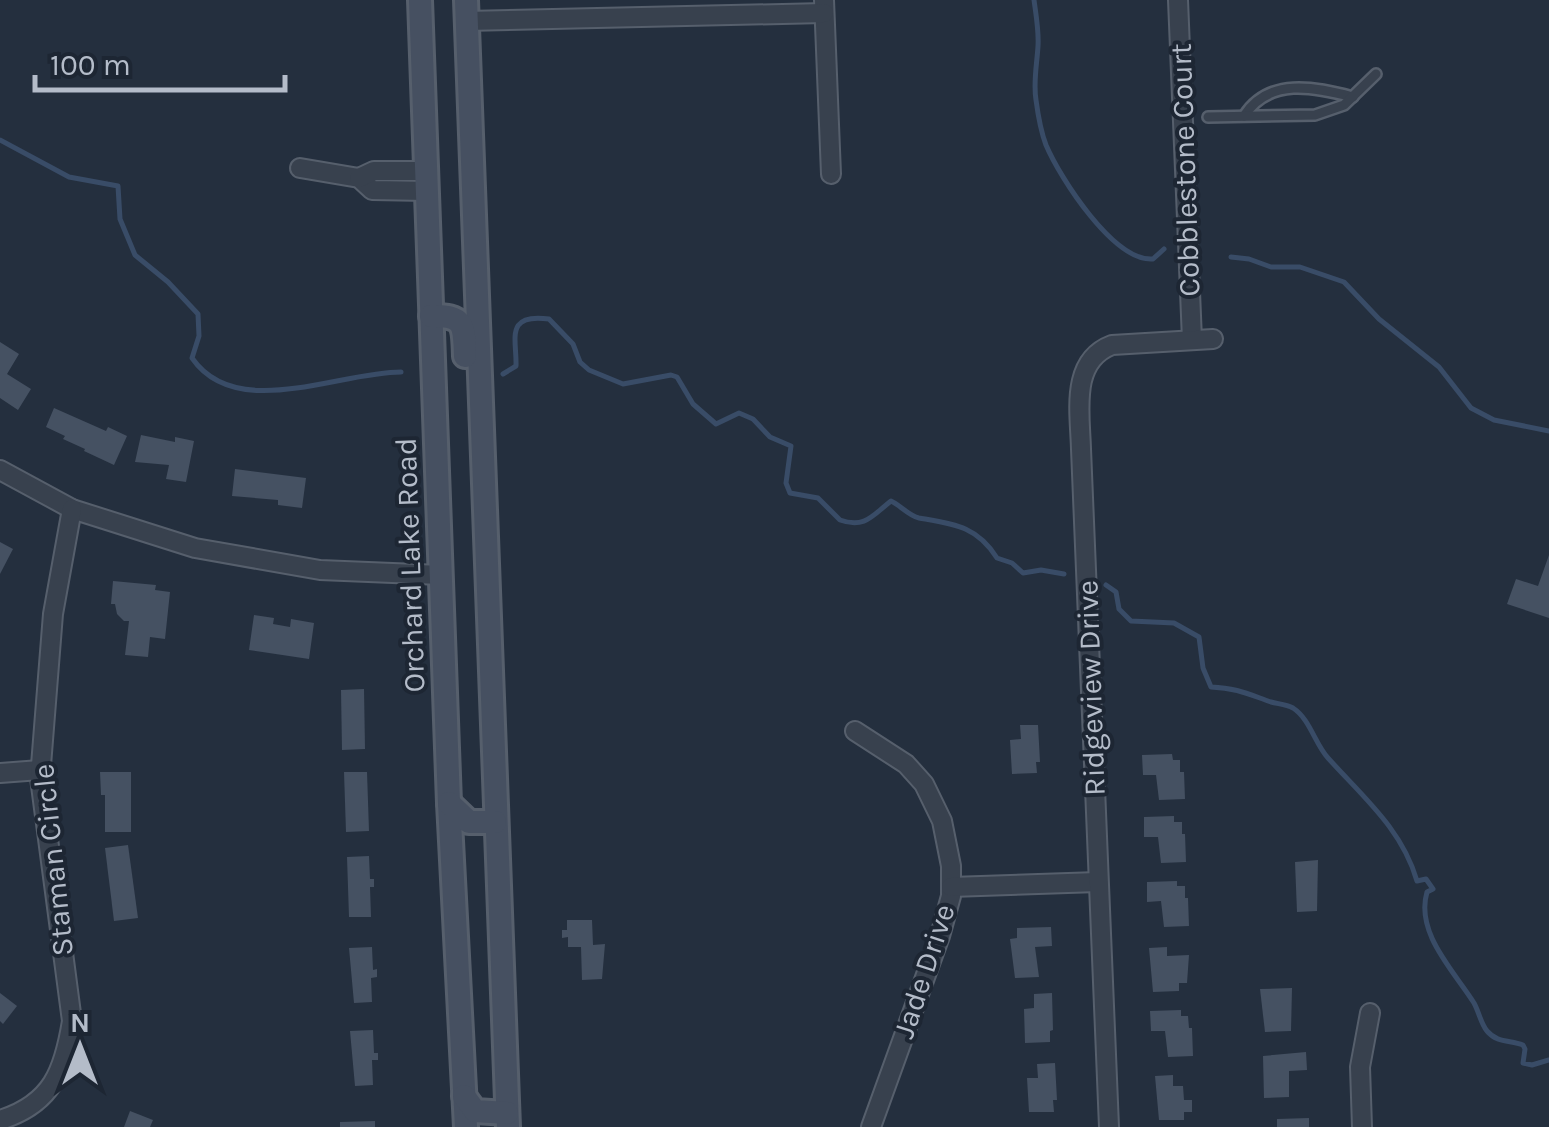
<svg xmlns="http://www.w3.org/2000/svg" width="1549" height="1127" viewBox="0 0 1549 1127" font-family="Karla,sans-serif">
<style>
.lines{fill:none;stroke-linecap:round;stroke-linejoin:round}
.stream{stroke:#394c67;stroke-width:5}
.building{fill:#455162}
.lane-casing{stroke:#565f6c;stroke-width:14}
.street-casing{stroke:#565f6c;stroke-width:22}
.secondary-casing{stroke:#565f6c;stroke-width:28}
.lane{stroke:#38414e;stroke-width:9}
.street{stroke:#38414e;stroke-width:18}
.secondary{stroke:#465061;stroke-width:22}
.labels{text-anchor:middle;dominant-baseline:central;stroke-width:8;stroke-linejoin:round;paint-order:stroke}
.street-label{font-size:30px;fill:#b4bcc9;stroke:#1d2633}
</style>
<rect width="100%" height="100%" fill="#242f3e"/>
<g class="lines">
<g class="stream">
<path d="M1034 0C1036 15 1039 31 1038 46 1037 64 1033 82 1036 100 1038 115 1041 132 1046 145 1060 178 1114 262 1153 259L1164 249"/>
<path d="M0 140 69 177 118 186 120 219 135 255 168 282 198 314 199 336 192 358C236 422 338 372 401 372"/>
<polyline points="1231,257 1249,259 1271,267 1300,267 1344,282 1379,319 1439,367 1471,408 1494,420 1549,431"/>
<path d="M503 374 516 366C517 340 504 313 549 319L573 344 580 362 589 370 623 384 671 375 677 377 693 404 716 424 739 413 753 419 770 437 791 446 786 483 790 493 818 498 840 520C865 529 873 515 891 501 900 505 909 516 919 518 954 524 977 526 997 558L1012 563 1023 573 1041 570 1064 574"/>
<path d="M1106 585 1116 592 1119 609 1131 621 1174 623 1199 637 1203 668 1211 687C1237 688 1248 694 1271 702 1278 704 1286 704 1293 708 1310 719 1315 744 1328 758 1363 797 1402 829 1417 881L1426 879 1433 889 1427 892C1415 933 1454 971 1474 1003 1479 1012 1481 1024 1487 1031 1497 1043 1510 1040 1523 1045L1525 1049 1523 1063 1532 1065 1549 1060"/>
</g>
</g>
<g class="building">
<polygon points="0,342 19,354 7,374 31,389 18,410 0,398"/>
<polygon points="54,408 106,431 108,427 127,436 114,465 84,451 85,449 63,439 65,436 46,427"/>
<polygon points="141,435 175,442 175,437 194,441 186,482 166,479 169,465 135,462"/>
<polygon points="235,469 306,478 302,508 278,505 278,500 232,496"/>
<polygon points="0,542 13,549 0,574"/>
<polygon points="1549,555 1549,618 1507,604 1516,579 1538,586"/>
<polygon points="113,581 156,585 155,590 170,592 165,639 150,637 148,657 125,655 129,621 124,621 117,614 115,604 111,604"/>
<polygon points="254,615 274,618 273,624 290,627 291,619 314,623 309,659 249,650"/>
<polygon points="364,689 365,749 342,750 341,690"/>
<polygon points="1020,725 1038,725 1040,762 1036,762 1037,773 1012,774 1010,740 1021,739"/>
<polygon points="1172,754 1173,760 1180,760 1180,772 1184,772 1185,799 1159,800 1156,775 1143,775 1142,755"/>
<polygon points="100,772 131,772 131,832 105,832 105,795 101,795"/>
<polygon points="344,772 367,772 369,831 346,832"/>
<polygon points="1174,816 1174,822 1182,822 1182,834 1185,834 1186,862 1161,863 1158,837 1144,837 1144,817"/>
<polygon points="128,845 138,918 114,921 105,848"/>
<polygon points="369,856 370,879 374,879 374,887 370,887 371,917 349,917 347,857"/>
<polygon points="1318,860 1317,911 1297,912 1295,862"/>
<polygon points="1177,881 1177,886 1185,886 1185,898 1188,898 1189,926 1164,927 1161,901 1147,902 1147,882"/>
<polygon points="567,920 592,920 593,945 605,944 602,979 582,980 581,947 568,947 568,937 562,938 562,930 567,930"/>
<polygon points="1051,927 1052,946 1035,947 1039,977 1015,978 1010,939 1017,938 1017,928"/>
<polygon points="372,947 373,970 377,969 377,977 371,978 372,1002 354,1003 349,948"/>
<polygon points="1167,947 1167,956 1189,955 1187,983 1179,983 1179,991 1153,992 1149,948"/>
<polygon points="1292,988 1291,1031 1265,1032 1260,989"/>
<polygon points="0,993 17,1006 3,1024 0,1021"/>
<polygon points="1052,993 1053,1030 1050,1031 1050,1042 1025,1043 1024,1009 1034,1008 1034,994"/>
<polygon points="1181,1010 1181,1016 1188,1016 1189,1028 1192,1028 1193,1056 1168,1057 1165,1031 1151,1031 1150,1011"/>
<polygon points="373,1030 374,1053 378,1053 378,1060 372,1060 373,1085 355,1086 350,1031"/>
<polygon points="1306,1052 1307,1070 1289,1071 1289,1097 1264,1098 1263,1056"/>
<polygon points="1055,1063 1057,1100 1053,1100 1054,1112 1029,1112 1027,1078 1038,1078 1037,1064"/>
<polygon points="1173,1075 1173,1086 1183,1086 1184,1100 1192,1100 1192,1112 1184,1112 1184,1120 1159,1120 1155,1076"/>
<polygon points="130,1111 153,1120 150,1127 124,1127"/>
<polygon points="1309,1118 1309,1127 1277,1127 1277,1119"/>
<polygon points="375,1121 375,1127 340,1127 340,1122"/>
</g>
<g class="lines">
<defs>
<g id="lane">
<path d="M1244 116C1269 77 1314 87 1353 97"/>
<polyline points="1208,117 1315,115 1344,105 1376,74"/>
</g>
<g id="street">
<polyline points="824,0 831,174"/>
<polyline points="1178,0 1192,340"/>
<polyline points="466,21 824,13"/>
<polyline points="300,168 359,178 372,190 427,191"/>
<polyline points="359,178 374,171 427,171"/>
<polyline points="0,470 72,509 195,548 320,570 441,575"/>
<polyline points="855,731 906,764 924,784 942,821 951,866 951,896 940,936 871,1127"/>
<polyline points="0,773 40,770"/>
<polyline points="951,887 1098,882"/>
<path d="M0 1120C52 1104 64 1071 72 1021L40 778 53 614 72 509"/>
<path d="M1109 1127 1081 449C1080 412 1070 361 1112 345L1213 339"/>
<polyline points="1362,1127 1360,1067 1370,1013"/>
</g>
<g id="secondary">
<polyline points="420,0 449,803 466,1127"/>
<polyline points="466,0 508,1127"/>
<path d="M431 316C465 315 464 325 465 356"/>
<polyline points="449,803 469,822 495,822"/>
<polyline points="464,1096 475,1111 507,1113"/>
</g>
</defs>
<use href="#lane" class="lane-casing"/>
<use href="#street" class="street-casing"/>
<use href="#secondary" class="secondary-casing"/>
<use href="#lane" class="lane"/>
<use href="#street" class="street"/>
<use href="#secondary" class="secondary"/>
</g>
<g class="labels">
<g class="street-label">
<text transform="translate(1185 170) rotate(-92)">Cobblestone Court</text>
<text transform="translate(410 565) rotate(-92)">Orchard Lake Road</text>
<text transform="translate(1091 688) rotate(-92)">Ridgeview Drive</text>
<text transform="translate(53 860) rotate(-96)">Staman Circle</text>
<text transform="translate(924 971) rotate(-72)">Jade Drive</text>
</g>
</g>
<g transform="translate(80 1047)" stroke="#1d2633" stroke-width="8" paint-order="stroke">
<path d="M0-8L18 38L0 25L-18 38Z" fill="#b4bcc9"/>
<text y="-15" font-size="28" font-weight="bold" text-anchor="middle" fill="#b4bcc9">N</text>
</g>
<path d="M35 75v15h250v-15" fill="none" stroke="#b4bcc9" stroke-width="5"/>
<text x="50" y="75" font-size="30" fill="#b4bcc9" stroke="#1d2633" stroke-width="8" paint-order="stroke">100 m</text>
</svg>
